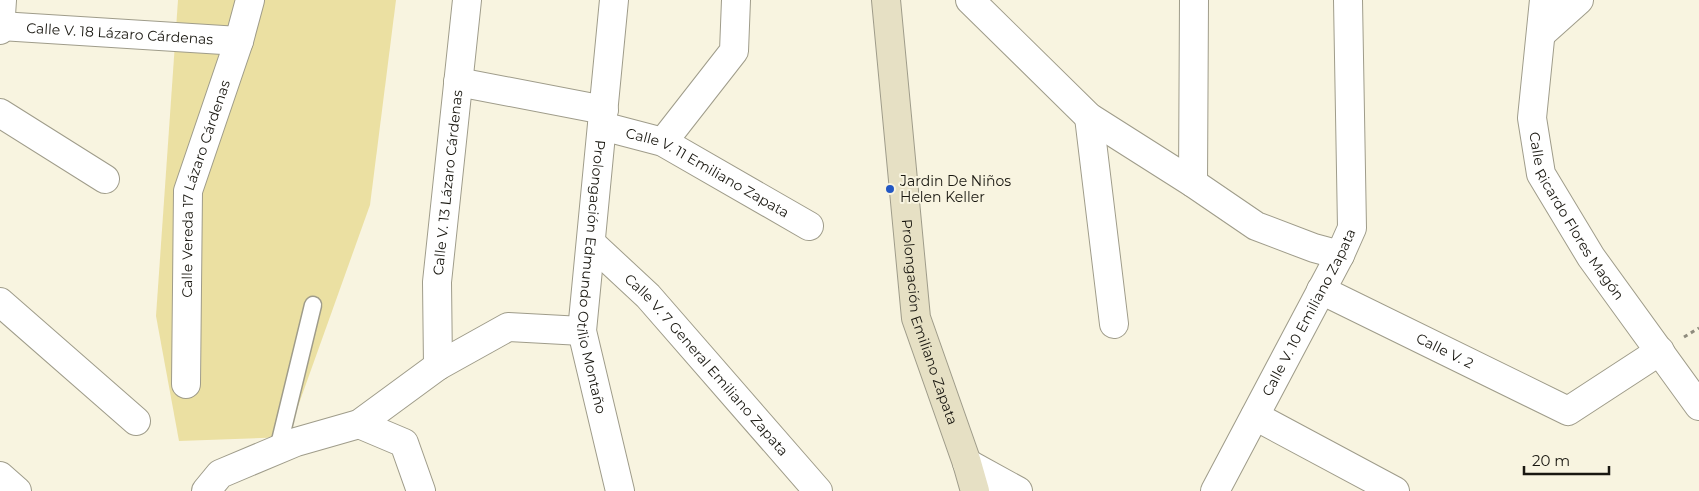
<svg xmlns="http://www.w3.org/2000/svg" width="1699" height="491" viewBox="0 0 1699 491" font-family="Montserrat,sans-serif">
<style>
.green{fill:#ebe0a2}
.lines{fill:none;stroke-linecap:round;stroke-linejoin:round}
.service-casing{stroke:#9f9c8a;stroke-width:19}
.minor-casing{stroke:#9f9c8a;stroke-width:30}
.secondary-casing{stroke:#9f9c8a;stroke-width:30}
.path{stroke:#8e8b7d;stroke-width:3;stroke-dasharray:4 4;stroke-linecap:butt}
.service{stroke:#fff;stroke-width:16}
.minor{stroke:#fff;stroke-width:28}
.secondary{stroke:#e6e0c4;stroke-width:28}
.poi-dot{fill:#2257c4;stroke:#f8f4e0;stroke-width:2}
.labels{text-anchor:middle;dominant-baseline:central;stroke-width:4;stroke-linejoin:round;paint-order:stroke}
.street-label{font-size:14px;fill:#191710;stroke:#f8f4e0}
.poi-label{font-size:14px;fill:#191710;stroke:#f8f4e0;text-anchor:start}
</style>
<rect width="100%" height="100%" fill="#f8f4e0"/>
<polygon class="green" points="178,0 396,0 370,205 287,437 179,441 156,316"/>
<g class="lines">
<defs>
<polyline id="service" points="278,449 313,305"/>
<g id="minor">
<path id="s1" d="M614 0 582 331 620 491"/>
<polyline points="970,0 1089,117 1193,183 1256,226 1314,248 1340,255"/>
<path id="s2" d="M1544 0 1532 118 1541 174 1591 257 1699 406"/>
<path id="s3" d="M0 26 239 41"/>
<polyline points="0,30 2,0"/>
<polyline points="1541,34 1579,0"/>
<polyline points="458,82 604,110"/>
<polyline points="0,113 105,179"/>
<polyline points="1089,117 1114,324"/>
<path id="s4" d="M602 126 663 142 809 226"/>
<polyline points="663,142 734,51 736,0"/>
<polyline points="1193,183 1194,0"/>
<path id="s5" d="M591 243 648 296 818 491"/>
<path id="s6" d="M1321 290 1568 411 1660 351"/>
<polyline points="0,302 136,421"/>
<path id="s7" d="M438 366 437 282 467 0"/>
<path id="s8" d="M186 384 188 191 239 41 250 0"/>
<polyline points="1255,416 1395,491"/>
<polyline points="359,424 404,443 421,491"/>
<polyline points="967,463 1018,491"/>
<polyline points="0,476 17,491"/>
<polyline points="206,491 220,474 296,442 359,424 438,366 508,327 582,331"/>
<path id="s9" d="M1215 491 1340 255 1352 228 1348 0"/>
</g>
<g id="secondary">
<path id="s10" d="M886 0 916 318 967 463 975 491"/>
</g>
</defs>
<use href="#service" class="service-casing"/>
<use href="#minor" class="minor-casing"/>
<use href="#secondary" class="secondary-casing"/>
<polyline class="path" points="1684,337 1699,328"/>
<use href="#service" class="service"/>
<use href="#minor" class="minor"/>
<use href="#secondary" class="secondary"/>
</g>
<circle class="poi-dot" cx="890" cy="189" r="5"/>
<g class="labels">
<g class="street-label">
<text stroke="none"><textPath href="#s3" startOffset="120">Calle V. 18 Lázaro Cárdenas</textPath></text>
<text stroke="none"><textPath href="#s4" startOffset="116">Calle V. 11 Emiliano Zapata</textPath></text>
<text stroke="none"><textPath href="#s7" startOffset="184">Calle V. 13 Lázaro Cárdenas</textPath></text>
<text stroke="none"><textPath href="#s8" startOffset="198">Calle Vereda 17 Lázaro Cárdenas</textPath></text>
<text stroke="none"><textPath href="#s2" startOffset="228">Calle Ricardo Flores Magón</textPath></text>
<text stroke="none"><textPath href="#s1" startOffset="279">Prolongación Edmundo Otilio Montaño</textPath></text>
<text stroke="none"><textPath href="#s9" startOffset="202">Calle V. 10 Emiliano Zapata</textPath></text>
<text stroke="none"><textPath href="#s10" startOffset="326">Prolongación Emiliano Zapata</textPath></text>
<text stroke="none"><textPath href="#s6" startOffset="138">Calle V. 2</textPath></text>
<text stroke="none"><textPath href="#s5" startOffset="168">Calle V. 7 General Emiliano Zapata</textPath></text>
</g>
<g class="poi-label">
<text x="900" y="181">Jardin De Niños<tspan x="900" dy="16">Helen Keller</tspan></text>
</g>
</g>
<path d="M1524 466v8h85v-8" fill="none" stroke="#191710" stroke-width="2.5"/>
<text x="1532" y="466" font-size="15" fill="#191710" stroke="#f8f4e0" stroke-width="4" paint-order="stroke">20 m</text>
</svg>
